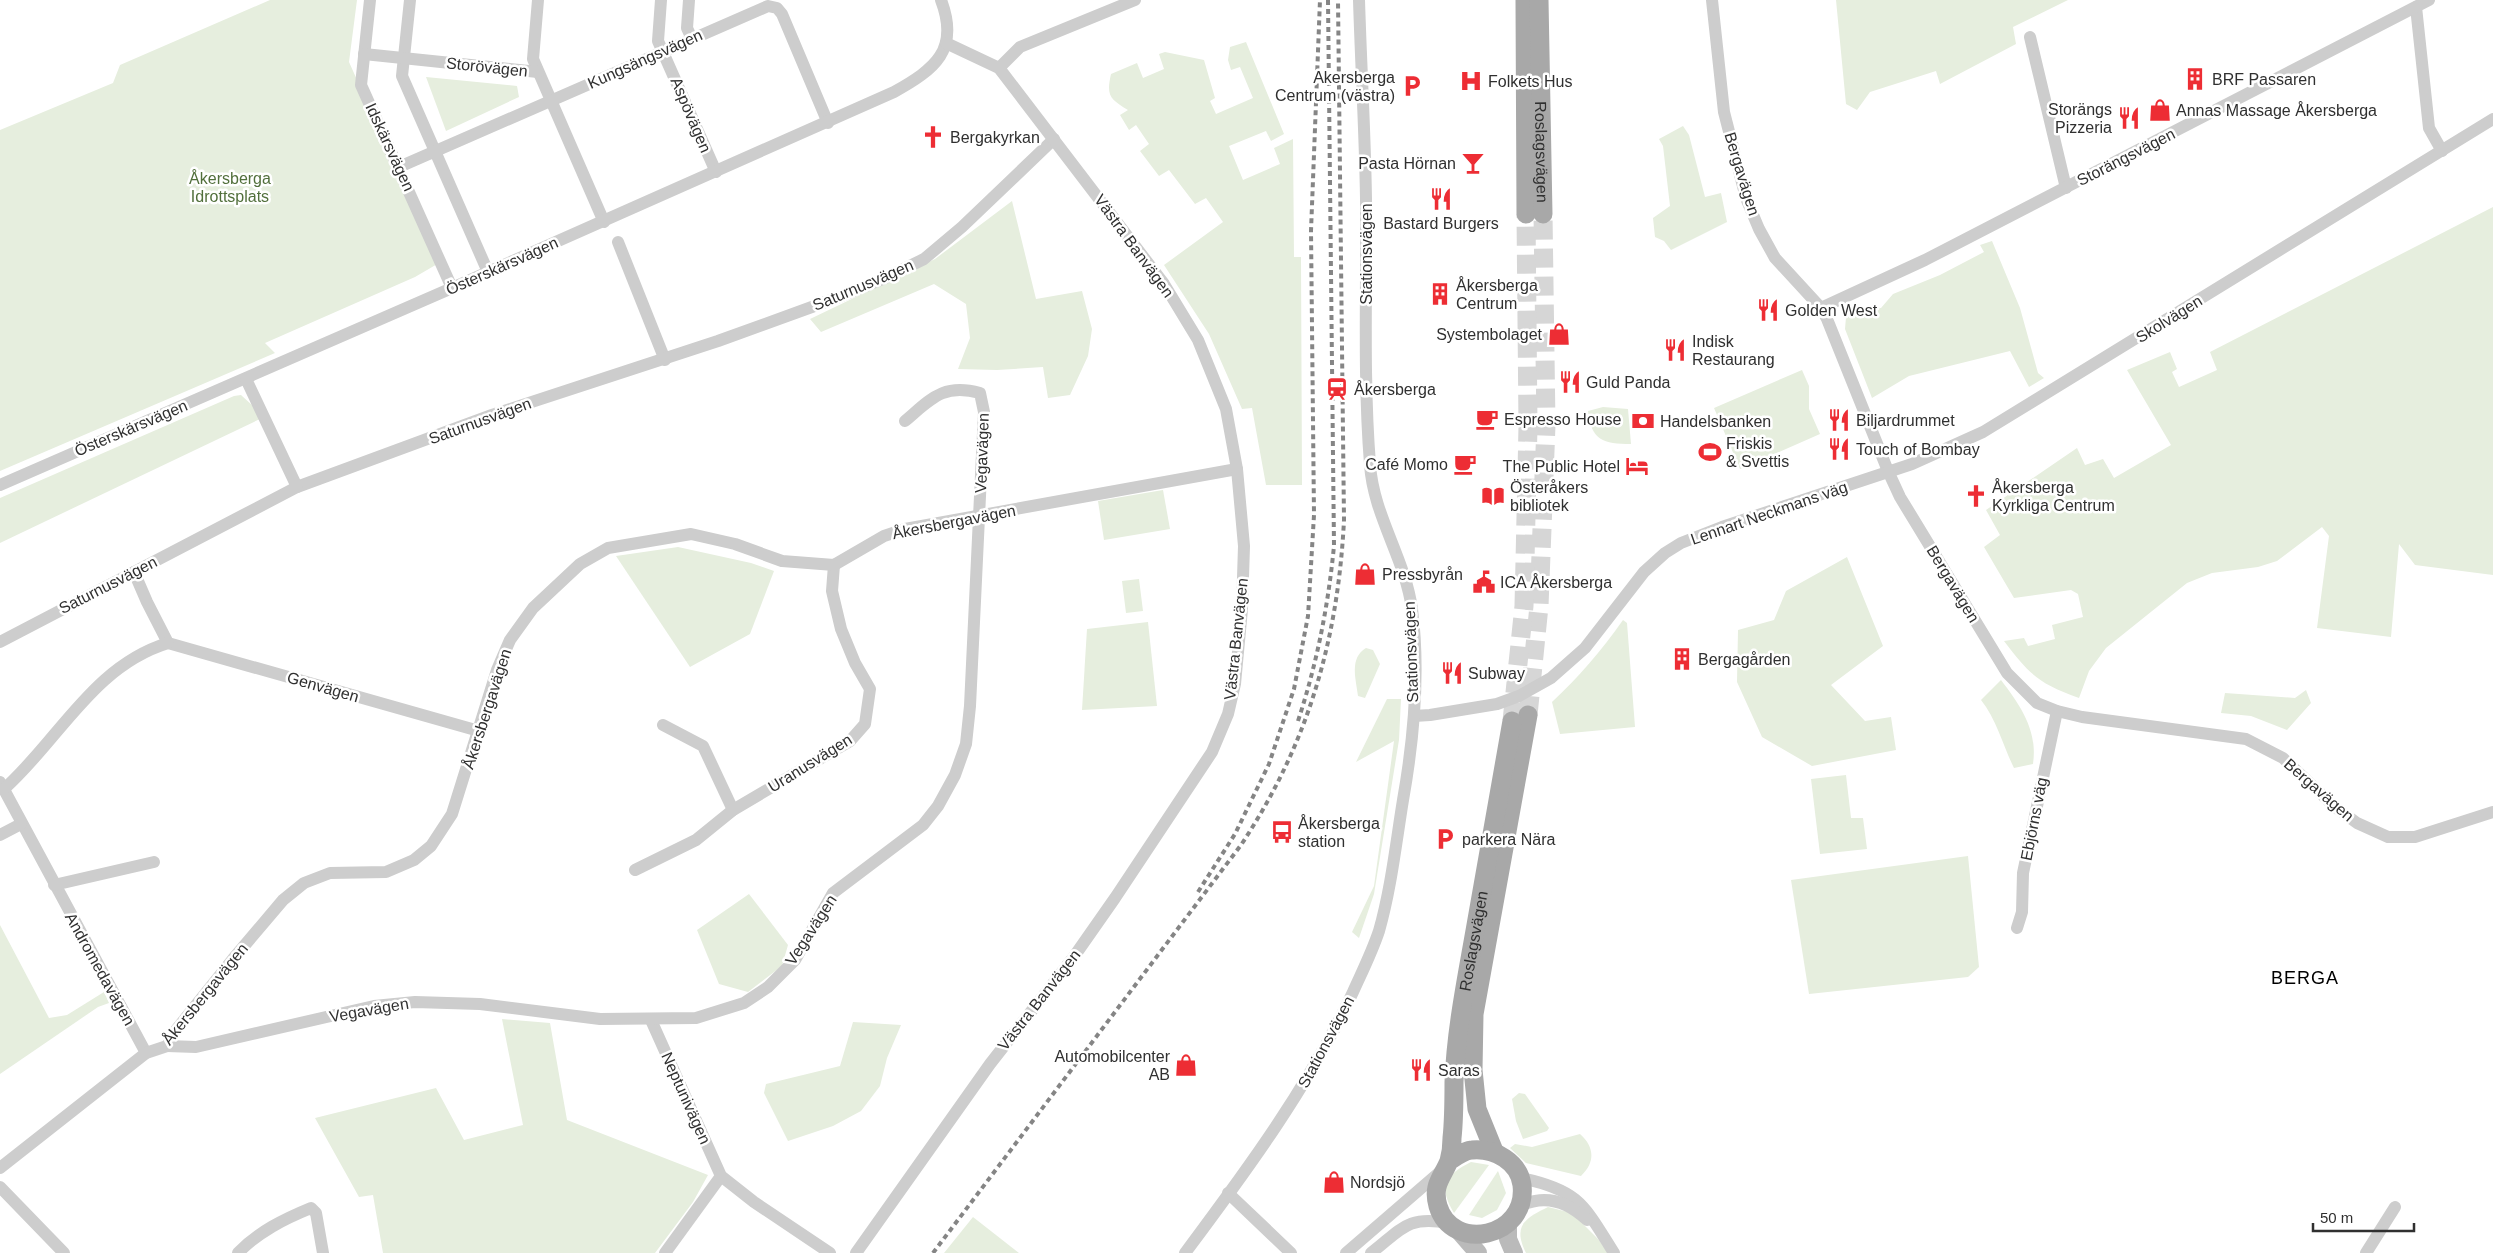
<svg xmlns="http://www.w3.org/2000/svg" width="2493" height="1253" viewBox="0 0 2493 1253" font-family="Arial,sans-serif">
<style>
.green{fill:#e6eede}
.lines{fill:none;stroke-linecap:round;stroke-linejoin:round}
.primary-tunnel{stroke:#d6d6d6;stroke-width:19;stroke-dasharray:19 9;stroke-linecap:butt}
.minor{stroke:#cdcdcd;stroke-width:12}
.secondary{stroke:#bababa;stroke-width:18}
.primary{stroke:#a8a8a8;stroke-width:19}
.rail{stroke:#858585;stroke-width:4;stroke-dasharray:5 4;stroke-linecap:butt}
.labels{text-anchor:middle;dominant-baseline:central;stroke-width:5;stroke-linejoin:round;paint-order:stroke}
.street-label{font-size:16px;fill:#303030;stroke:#fff}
.poi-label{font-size:16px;fill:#303030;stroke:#fff;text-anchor:start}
.park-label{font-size:16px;fill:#516f3b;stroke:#fff}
.neighbourhood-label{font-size:18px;letter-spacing:1px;fill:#000;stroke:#fff}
</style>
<rect width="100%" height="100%" fill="#fff"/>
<g class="green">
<polygon points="270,0 357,0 349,62 439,263 415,277 265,343 275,353 0,471 0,130 113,83 120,65"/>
<polygon points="1836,0 2068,0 2013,27 2016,44 1940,84 1936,71 1870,92 1857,110 1846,104"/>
<path d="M1246 42 1284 134 1271 141 1266 131 1229 146 1243 180 1280 164 1274 148 1293 139 1294 257H1301L1302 485H1266L1252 408 1242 409 1209 334 1164 265 1223 222 1206 198 1195 204 1169 170 1159 176 1140 151 1149 144 1136 125 1129 130 1120 115 1128 110C1110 99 1106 96 1111 74L1137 63 1143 78 1164 69 1159 54 1165 52 1204 60 1215 98 1210 101 1216 114 1253 98 1240 67 1231 70 1228 60 1230 47Z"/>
<polygon points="426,77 517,86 519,97 446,131"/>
<polygon points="1683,126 1689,135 1705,197 1721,193 1727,222 1671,250 1664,241 1655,237 1653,218 1670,206 1663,146 1659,139"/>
<polygon points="1012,201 1036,299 1082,291 1092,329 1088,356 1070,395 1048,398 1043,367 997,370 958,369 970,338 966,304 934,284 821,332 810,319 935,259"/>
<path d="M2493 207V575L2415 565 2399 544 2391 637 2317 628 2329 536 2322 527 2277 561 2258 567 2212 573 2187 583 2106 648 2089 671 2079 698C2038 683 2030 675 2004 641L2024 638 2028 646 2055 639 2052 625 2083 617 2078 594 2071 590 2014 598 1984 547 2000 535 1986 510 2077 448 2085 465 2103 459 2114 478 2171 445 2127 370 2170 352 2177 369 2172 372 2179 387 2217 370 2210 352Z"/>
<polygon points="1992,241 2020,308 2038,373 2044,378 2029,387 2010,351 1909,376 1872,398 1845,329 1846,317 1864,307 1881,308 1893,294 1940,275 1984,252 1980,245"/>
<polygon points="1802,370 1809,386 1809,409 1820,434 1740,469 1714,408"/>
<polygon points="241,395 253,406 260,419 0,543 0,498 234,396"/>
<path d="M1603 407 1628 409 1631 444C1603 444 1591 440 1588 411Z"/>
<polygon points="1163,490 1170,529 1104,540 1098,501"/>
<polygon points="678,547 751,563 774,571 750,634 690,667 616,556"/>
<polygon points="1847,557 1883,646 1831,685 1865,721 1891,717 1896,750 1812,766 1762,737 1737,682 1738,630 1774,620 1786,591"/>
<polygon points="1139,579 1143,611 1126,613 1122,581"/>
<path d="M1623 620 1627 623 1635 727 1560 734 1552 702C1579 677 1601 651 1623 620Z"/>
<polygon points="1148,622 1157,706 1082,710 1087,629"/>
<path d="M1366 648 1373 650 1380 664 1365 698 1358 696C1356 679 1349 658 1366 648Z"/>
<path d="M2001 680C2020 705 2038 730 2033 764L2014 768C2003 746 1997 720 1981 700Z"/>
<polygon points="2306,690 2311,703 2287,730 2251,716 2221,713 2225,693 2295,698"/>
<polygon points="1387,699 1401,699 1399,740 1374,894 1359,938 1352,932 1374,886 1394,741 1356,762"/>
<polygon points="1846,775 1851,818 1863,818 1867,849 1820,854 1811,779"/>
<polygon points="1968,856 1979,967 1968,977 1809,994 1791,880"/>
<polygon points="749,894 788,945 782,966 748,992 719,984 697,930"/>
<polygon points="0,925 49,1018 67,1015 104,992 109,1003 98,1007 0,1074"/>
<polygon points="502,1019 550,1023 567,1120 708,1175 693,1202 655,1253 383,1253 373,1195 359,1197 315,1118 436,1088 464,1140 523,1125"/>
<polygon points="853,1022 901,1025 887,1058 880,1086 861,1111 833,1126 788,1141 764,1093 766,1084 840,1066"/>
<polygon points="1519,1093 1525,1094 1549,1128 1547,1131 1523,1139 1516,1121 1512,1099"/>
<path d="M1580 1134C1594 1146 1596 1162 1581 1176L1526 1163 1510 1148 1515 1144 1532 1147Z"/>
<path d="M1471 1162 1489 1165 1454 1213C1438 1187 1445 1175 1471 1162Z"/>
<polygon points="1498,1171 1506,1193 1497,1210 1482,1218 1469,1215"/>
<path d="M1548 1207 1572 1213 1599 1240 1608 1253H1526C1512 1225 1526 1218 1548 1207Z"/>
<polygon points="973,1217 1019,1253 944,1253"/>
</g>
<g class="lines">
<g class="primary-tunnel">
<polyline points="1528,715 1539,606 1546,425 1543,214"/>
<polyline points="1512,721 1524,606 1528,426 1526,214"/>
</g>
<g class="minor">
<polyline points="370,0 361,85 452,288"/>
<polyline points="410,0 402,76 488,272"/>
<polyline points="538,0 533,59 604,222"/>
<polyline points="661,0 658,41 716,172"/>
<polyline points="689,0 687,28 692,39"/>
<polyline points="1712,0 1724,112 1746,198 1759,229 1775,258 1821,308 1827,319 1888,471 1900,497 2007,673 2037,703 2057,711 2082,717 2246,739 2283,758 2335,807 2357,823 2388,837 2415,837 2493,812"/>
<polyline points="2416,7 2429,128 2442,151"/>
<polyline points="2030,37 2066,188"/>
<polyline points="364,54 538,72"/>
<polyline points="999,68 1020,47 1135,0"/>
<polyline points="399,167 768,6 777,8 782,14 828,123"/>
<polyline points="618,242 665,360"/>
<polyline points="1821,308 1925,260 2429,0"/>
<path d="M0 485 452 288 894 92C935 69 960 50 941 0"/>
<polyline points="297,487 492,415 718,341 842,296 885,278 924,259 962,227 1054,139"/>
<polyline points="134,572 147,602 168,643 479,731"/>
<polyline points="0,642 297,487 246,379"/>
<polyline points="1414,716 1430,715 1497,704 1519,696 1551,678 1585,648 1644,572 1665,553 1681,543 1722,527 1912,464 1983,432 2493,119"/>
<polyline points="663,725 703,746 733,810"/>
<polyline points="0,782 146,1053"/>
<path d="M4 789C59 740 93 666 168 643"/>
<polyline points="0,835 21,824"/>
<polyline points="635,870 696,840 733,810 850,741 865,724 870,689 855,663 841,629 832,591 834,565"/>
<polyline points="54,885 154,862"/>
<polyline points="2017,928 2022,912 2023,873 2057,711"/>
<polyline points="651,1020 721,1176 754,1202 830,1253"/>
<path d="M167 1046 196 1047 374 1006 415 1002 480 1004 600 1019 696 1018 744 1003 768 987 795 960 833 893 923 825 938 806 955 775 966 744 970 706 984 412 980 393C943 383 931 399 905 421"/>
<polyline points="0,1168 146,1053 167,1046 176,1030 233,959 283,900 304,883 330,873 386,872 414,860 431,846 452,814 497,670 510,640 533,608 580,564 608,548 691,534 735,544 782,561 834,565 884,536 905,529 1237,469"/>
<path d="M1521 1178C1579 1190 1584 1205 1614 1253"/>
<polyline points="0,1187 64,1253"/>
<polyline points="1228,1193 1291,1253"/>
<path d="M1520 1206C1545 1194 1567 1201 1587 1220"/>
<path d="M238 1253C258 1232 284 1219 311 1208L316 1213 323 1253"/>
<polyline points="665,1253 721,1176"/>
<polyline points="856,1253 990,1064 1073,958 1115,898 1212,752 1228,714 1235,684 1242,609 1244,546 1237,469 1226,409 1198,340 1164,284 999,68 946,43"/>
<path d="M1185 1253C1247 1170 1309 1086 1353 992 1362 972 1372 952 1379 931 1391 889 1396 843 1403 800 1414 738 1420 672 1412 609 1405 558 1373 515 1370 464 1363 375 1367 287 1366 199 1365 132 1361 66 1359 0"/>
<polyline points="1346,1253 1441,1171"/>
<path d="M1371 1253C1401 1230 1407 1215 1448 1223"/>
<polyline points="2366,1253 2395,1207"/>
</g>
<g class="secondary">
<polyline points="1508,1224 1508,1239 1514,1253"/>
<polyline points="1459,1231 1478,1253"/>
</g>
<g class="primary">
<polyline points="1525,0 1526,214"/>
<path id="s1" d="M1539 0 1543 214"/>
<polyline points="1494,1151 1477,1109 1473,1070 1474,1014 1528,715"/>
<path id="s2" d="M1449 1161C1455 1157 1465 1150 1472 1150 1495 1148 1519 1162 1522 1185 1528 1238 1452 1253 1438 1206 1432 1185 1442 1178 1449 1161 1451 1154 1452 1145 1452 1138 1454 1120 1454 1100 1454 1082 1456 1029 1467 977 1476 925 1488 857 1500 789 1512 721"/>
</g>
<g class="rail">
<path d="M1298 721C1317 663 1328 607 1334 546L1328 0"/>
<polyline points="1198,892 1235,834 1269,764 1294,689 1308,616 1314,515 1311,231 1320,0"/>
<path d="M933 1253 1241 845C1308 744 1338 640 1344 520L1338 0"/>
</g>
</g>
<defs>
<symbol id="building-bare" viewBox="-9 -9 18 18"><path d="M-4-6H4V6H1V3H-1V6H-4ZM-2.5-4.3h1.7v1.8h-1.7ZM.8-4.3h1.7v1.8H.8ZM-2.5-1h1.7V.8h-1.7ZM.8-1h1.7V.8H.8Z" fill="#ed2d34" stroke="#fff" stroke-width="2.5" paint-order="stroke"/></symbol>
<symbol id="hospital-bare" viewBox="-9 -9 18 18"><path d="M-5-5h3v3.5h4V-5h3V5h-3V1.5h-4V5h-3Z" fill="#ed2d34" stroke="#fff" stroke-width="2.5" paint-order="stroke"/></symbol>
<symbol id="parking-bare" viewBox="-9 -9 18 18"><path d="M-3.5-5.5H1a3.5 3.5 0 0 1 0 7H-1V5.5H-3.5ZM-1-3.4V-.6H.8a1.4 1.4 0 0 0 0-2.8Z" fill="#ed2d34" stroke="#fff" stroke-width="2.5" paint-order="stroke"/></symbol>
<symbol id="shop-bare" viewBox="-9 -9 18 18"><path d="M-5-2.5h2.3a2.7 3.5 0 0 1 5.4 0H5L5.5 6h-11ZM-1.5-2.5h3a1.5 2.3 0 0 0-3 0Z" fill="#ed2d34" stroke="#fff" stroke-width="2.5" paint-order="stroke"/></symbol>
<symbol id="restaurant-bare" viewBox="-9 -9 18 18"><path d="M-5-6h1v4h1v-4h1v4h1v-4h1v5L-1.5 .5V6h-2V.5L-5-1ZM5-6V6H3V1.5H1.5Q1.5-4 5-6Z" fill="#ed2d34" stroke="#fff" stroke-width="2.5" paint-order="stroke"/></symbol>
<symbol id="church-bare" viewBox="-9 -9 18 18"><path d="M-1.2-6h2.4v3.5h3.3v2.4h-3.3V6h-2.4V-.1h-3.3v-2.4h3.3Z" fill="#ed2d34" stroke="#fff" stroke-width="2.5" paint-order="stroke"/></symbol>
<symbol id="bar-bare" viewBox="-9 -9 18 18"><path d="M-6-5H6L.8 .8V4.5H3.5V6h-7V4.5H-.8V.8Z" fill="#ed2d34" stroke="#fff" stroke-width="2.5" paint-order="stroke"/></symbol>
<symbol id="station-bare" viewBox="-9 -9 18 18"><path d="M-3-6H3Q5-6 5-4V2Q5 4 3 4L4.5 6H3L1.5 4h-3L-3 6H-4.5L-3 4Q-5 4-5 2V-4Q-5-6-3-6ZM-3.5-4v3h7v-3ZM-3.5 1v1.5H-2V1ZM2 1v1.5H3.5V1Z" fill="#ed2d34" stroke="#fff" stroke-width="2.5" paint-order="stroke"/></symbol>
<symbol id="cafe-bare" viewBox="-9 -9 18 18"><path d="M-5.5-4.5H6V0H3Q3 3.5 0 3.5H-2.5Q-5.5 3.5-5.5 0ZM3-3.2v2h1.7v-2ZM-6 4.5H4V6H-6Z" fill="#ed2d34" stroke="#fff" stroke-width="2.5" paint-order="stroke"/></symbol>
<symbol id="bank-bare" viewBox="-9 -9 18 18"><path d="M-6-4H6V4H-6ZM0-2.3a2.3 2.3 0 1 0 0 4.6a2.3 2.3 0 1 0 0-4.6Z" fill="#ed2d34" stroke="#fff" stroke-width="2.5" paint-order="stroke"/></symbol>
<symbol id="stadium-bare" viewBox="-9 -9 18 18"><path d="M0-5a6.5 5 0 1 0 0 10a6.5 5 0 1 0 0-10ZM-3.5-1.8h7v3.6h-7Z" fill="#ed2d34" stroke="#fff" stroke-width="2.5" paint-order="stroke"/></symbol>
<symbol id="hotel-bare" viewBox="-9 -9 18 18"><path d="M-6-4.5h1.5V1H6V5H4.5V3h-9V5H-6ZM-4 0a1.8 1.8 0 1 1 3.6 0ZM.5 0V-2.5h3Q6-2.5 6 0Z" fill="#ed2d34" stroke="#fff" stroke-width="2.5" paint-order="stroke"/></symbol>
<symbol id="library-bare" viewBox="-9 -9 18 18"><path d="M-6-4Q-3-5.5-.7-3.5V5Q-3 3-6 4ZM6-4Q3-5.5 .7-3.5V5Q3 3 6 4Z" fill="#ed2d34" stroke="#fff" stroke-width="2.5" paint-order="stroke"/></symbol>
<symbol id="civic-bare" viewBox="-9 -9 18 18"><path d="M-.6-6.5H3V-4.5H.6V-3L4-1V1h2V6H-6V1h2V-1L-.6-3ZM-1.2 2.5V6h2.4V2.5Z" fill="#ed2d34" stroke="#fff" stroke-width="2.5" paint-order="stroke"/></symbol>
<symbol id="bus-bare" viewBox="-9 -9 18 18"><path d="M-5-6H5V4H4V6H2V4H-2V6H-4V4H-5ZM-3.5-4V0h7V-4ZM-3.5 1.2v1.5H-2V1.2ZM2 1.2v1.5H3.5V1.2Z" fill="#ed2d34" stroke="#fff" stroke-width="2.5" paint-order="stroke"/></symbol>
</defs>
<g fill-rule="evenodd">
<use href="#building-bare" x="2179" y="63" width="32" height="32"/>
<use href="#hospital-bare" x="1455" y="65" width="32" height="32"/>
<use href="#parking-bare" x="1396" y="70" width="32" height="32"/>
<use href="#shop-bare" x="2144" y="94" width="32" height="32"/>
<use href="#restaurant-bare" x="2113" y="102" width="32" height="32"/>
<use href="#church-bare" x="917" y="121" width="32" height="32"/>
<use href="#bar-bare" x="1457" y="147" width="32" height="32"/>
<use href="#restaurant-bare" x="1425" y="183" width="32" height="32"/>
<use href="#building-bare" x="1424" y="278" width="32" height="32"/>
<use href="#restaurant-bare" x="1752" y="294" width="32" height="32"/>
<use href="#shop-bare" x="1543" y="318" width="32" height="32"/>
<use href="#restaurant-bare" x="1659" y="334" width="32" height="32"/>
<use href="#restaurant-bare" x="1554" y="366" width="32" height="32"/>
<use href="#station-bare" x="1321" y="373" width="32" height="32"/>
<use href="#cafe-bare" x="1471" y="403" width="32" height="32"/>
<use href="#restaurant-bare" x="1823" y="404" width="32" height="32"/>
<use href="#bank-bare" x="1627" y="405" width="32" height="32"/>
<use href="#restaurant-bare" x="1823" y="433" width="32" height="32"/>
<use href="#stadium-bare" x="1694" y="436" width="32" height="32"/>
<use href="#cafe-bare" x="1449" y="448" width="32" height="32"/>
<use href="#hotel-bare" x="1621" y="450" width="32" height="32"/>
<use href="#library-bare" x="1477" y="480" width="32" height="32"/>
<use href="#church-bare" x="1960" y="480" width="32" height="32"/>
<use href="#shop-bare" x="1349" y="558" width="32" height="32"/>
<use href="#civic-bare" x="1468" y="566" width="32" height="32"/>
<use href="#building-bare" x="1666" y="643" width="32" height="32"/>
<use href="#restaurant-bare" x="1436" y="657" width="32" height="32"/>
<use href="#bus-bare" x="1266" y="816" width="32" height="32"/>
<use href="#parking-bare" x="1429" y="823" width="32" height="32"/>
<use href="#shop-bare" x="1170" y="1049" width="32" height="32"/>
<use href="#restaurant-bare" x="1405" y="1054" width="32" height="32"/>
<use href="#shop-bare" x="1318" y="1166" width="32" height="32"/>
</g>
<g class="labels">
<g class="street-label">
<text transform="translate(645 59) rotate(-24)">Kungsängsvägen</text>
<text transform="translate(487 67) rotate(6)">Storövägen</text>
<text transform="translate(691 115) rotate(67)">Aspövägen</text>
<text transform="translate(390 147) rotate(65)">Idskärsvägen</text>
<text stroke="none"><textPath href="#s1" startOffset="152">Roslagsvägen</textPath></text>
<text transform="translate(2126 157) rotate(-27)">Storängsvägen</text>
<text transform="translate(1742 174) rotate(73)">Bergavägen</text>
<text transform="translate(1134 246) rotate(54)">Västra Banvägen</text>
<text transform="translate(1366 254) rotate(-90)">Stationsvägen</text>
<text transform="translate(502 266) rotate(-24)">Österskärsvägen</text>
<text transform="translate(863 285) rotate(-23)">Saturnusvägen</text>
<text transform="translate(2169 319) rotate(-32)">Skolvägen</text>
<text transform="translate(480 421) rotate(-20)">Saturnusvägen</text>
<text transform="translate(131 428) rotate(-23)">Österskärsvägen</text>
<text transform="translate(982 453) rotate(-88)">Vegavägen</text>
<text transform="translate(1769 513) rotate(-19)">Lennart Neckmans väg</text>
<text transform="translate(954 522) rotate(-11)">Åkersbergavägen</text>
<text transform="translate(1953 584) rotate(59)">Bergavägen</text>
<text transform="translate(108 585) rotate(-27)">Saturnusvägen</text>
<text transform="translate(1236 639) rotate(-84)">Västra Banvägen</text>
<text transform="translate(1411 652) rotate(-92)">Stationsvägen</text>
<text transform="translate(323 687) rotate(16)">Genvägen</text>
<text transform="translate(487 709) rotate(-72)">Åkersbergavägen</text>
<text transform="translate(810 763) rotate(-32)">Uranusvägen</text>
<text transform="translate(2319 790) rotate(41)">Bergavägen</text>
<text transform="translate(2034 819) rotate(-79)">Ebjörns väg</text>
<text transform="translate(811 930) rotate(-57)">Vegavägen</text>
<text stroke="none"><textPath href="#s2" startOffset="490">Roslagsvägen</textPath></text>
<text transform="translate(100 969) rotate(61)">Andromedavägen</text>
<text transform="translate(205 994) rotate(-51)">Åkersbergavägen</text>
<text transform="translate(1039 1000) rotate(-52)">Västra Banvägen</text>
<text transform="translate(369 1010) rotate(-10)">Vegavägen</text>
<text transform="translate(1326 1042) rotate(-62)">Stationsvägen</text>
<text transform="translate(686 1098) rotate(66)">Neptunivägen</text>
</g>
<g class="poi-label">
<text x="1395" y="77" text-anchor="end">Akersberga<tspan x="1395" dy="18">Centrum (västra)</tspan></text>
<text x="2212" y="79">BRF Passaren</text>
<text x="1488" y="81">Folkets Hus</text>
<text x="2112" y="109" text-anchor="end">Storängs<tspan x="2112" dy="18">Pizzeria</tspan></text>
<text x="2176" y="110">Annas Massage Åkersberga</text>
<text x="950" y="137">Bergakyrkan</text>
<text x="1456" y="163" text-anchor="end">Pasta Hörnan</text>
<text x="1441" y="223" text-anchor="middle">Bastard Burgers</text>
<text x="1456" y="285">Åkersberga<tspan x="1456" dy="18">Centrum</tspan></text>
<text x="1785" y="310">Golden West</text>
<text x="1542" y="334" text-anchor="end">Systembolaget</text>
<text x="1692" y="341">Indisk<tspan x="1692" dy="18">Restaurang</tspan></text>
<text x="1586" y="382">Guld Panda</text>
<text x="1354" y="389">Åkersberga</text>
<text x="1504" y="419">Espresso House</text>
<text x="1856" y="420">Biljardrummet</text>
<text x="1660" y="421">Handelsbanken</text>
<text x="1726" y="443">Friskis<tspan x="1726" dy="18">&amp; Svettis</tspan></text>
<text x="1856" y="449">Touch of Bombay</text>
<text x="1448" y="464" text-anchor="end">Café Momo</text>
<text x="1620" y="466" text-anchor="end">The Public Hotel</text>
<text x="1510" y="487">Österåkers<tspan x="1510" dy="18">bibliotek</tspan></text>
<text x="1992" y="487">Åkersberga<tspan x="1992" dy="18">Kyrkliga Centrum</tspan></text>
<text x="1382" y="574">Pressbyrån</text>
<text x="1500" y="582">ICA Åkersberga</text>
<text x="1698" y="659">Bergagården</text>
<text x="1468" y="673">Subway</text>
<text x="1298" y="823">Åkersberga<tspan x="1298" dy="18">station</tspan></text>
<text x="1462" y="839">parkera Nära</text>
<text x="1170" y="1056" text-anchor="end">Automobilcenter<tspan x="1170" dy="18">AB</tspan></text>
<text x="1438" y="1070">Saras</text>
<text x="1350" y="1182">Nordsjö</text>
</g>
<g class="park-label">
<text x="230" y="178">Åkersberga<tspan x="230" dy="18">Idrottsplats</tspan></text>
</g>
<g class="neighbourhood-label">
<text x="2305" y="978">BERGA</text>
</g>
</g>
<path d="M2313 1223v8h101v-8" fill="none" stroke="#303030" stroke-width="2.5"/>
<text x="2320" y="1223" font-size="15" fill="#303030" stroke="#ffffff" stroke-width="4" paint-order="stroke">50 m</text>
</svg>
